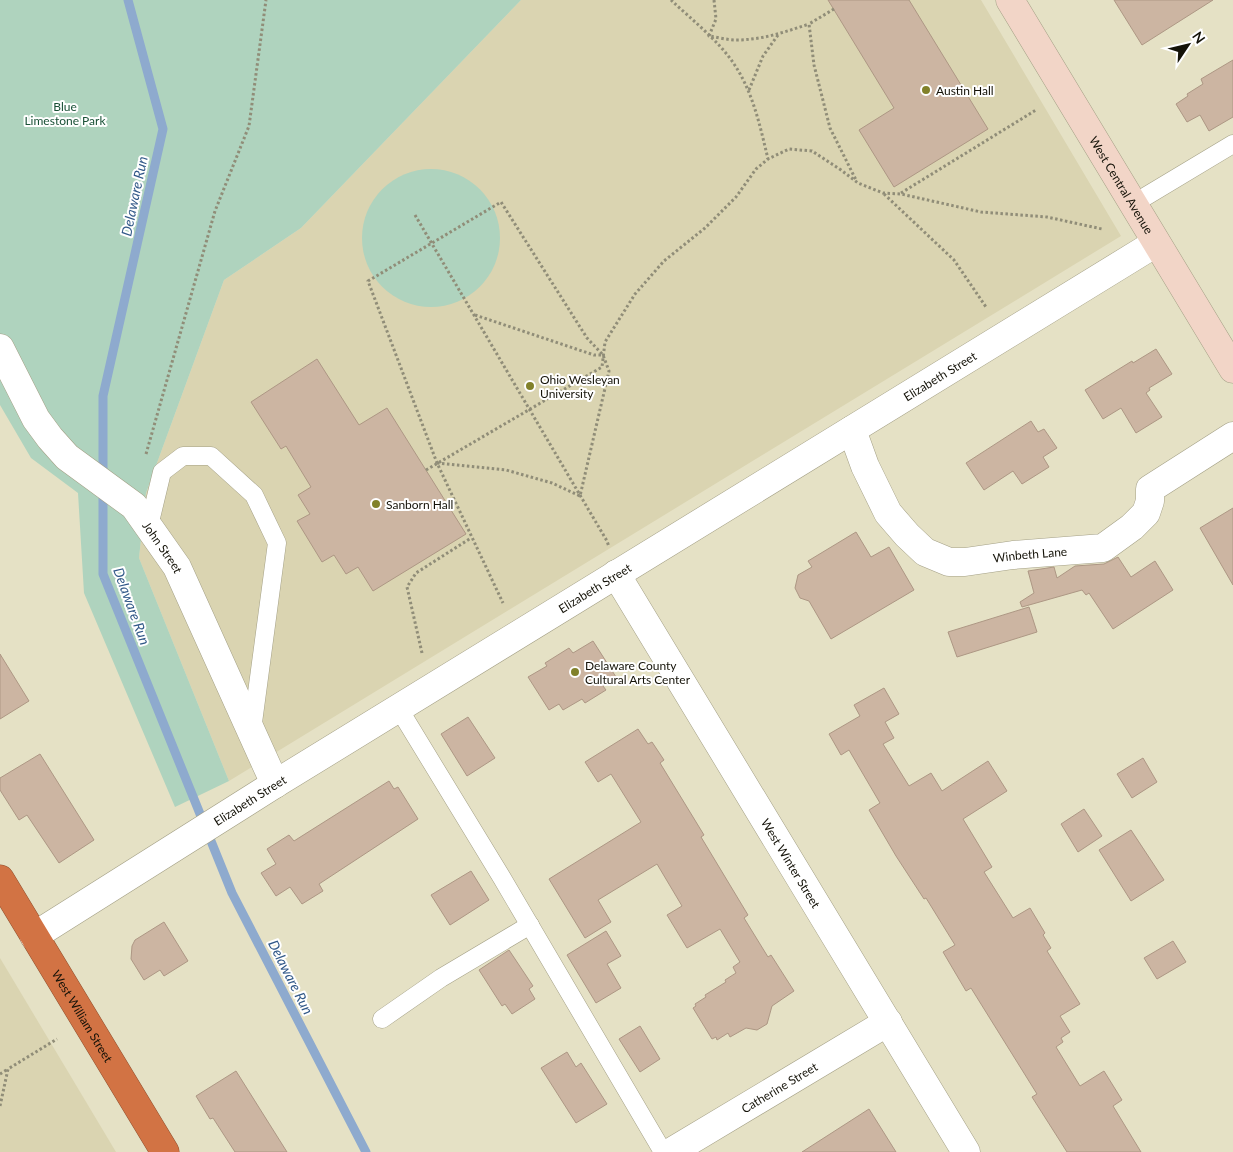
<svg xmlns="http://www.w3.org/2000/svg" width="1233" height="1152" viewBox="0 0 1233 1152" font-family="Lato,sans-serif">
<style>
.built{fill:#dad4b1}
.green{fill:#afd3be}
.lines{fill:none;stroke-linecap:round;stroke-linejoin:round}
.stream{stroke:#8eaace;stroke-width:9}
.building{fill:#ccb5a2;stroke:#ad9784}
.lane-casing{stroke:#a4a086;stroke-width:19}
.street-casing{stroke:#a4a086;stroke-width:29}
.secondary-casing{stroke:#a4a086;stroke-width:29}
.highway-casing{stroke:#90512f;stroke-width:29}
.path{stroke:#908d78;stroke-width:3;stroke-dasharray:2.5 2.5;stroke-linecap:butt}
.lane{stroke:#fff;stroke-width:18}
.street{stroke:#fff;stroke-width:28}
.secondary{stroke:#f2d5c7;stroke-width:28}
.highway{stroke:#d27344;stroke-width:28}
.poi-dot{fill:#81812a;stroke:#fff;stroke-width:2}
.labels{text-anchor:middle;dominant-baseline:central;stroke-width:4;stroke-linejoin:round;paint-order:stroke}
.poi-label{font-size:12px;fill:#141208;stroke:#fff;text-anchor:start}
.park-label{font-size:12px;fill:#195036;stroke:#fff}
.street-label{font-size:12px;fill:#141208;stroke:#fff}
.water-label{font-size:14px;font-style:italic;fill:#315888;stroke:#fff}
</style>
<rect width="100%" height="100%" fill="#e5e1c5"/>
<g class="built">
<polygon points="521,0 981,0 1121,236 229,781 139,558 146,493 224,280 301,228"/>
<polygon points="0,958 116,1152 0,1152"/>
</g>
<g class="green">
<polygon points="0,0 521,0 301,228 224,280 146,493 139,558 229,781 175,807 84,593 78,493 31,458 0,405"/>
<circle cx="431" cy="238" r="69"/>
</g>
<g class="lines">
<g class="stream">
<polyline points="103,476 103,396 163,129 128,0"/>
<polyline points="103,489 103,574 232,893 366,1152"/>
</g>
</g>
<g class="building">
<polygon points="828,0 909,0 988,129 894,187 859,130 894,108"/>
<polygon points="1114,0 1213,0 1142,45"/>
<polygon points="1233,60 1233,117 1209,131 1200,115 1187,122 1176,104 1188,96 1187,94 1203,84 1201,79"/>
<polygon points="1156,349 1172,374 1149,388 1150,390 1146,393 1162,417 1136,433 1121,408 1103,419 1085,390 1132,361 1133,363"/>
<polygon points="317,359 359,425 387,408 466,534 373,591 358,567 346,574 334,555 322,562 297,521 310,514 298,495 311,487 286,446 281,449 251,402"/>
<polygon points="1031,421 1038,432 1044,429 1057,448 1043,457 1049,467 1022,484 1013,471 984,490 966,463"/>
<polygon points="1233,508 1233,585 1200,528"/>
<polygon points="856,532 871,557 889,547 914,590 831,639 809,601 800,598 795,588 798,575 812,567 808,561"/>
<polygon points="1118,557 1131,577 1155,561 1173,590 1113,629 1089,593 1086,595 1082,590 1022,607 1020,602 1034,593 1028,571 1054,567 1057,578 1075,566 1104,564"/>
<polygon points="1029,607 1037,632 957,657 948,632"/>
<polygon points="593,641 616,677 603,686 606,690 585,703 582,699 563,710 559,704 549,710 528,677 547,666 545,663 569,648 573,653"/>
<polygon points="0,654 29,701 0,719"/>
<polygon points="884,688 899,714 885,722 894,738 883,744 909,786 931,773 942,791 988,761 1007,791 963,819 992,867 984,872 1013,918 1030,908 1045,933 1043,935 1051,948 1047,951 1080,1004 1060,1016 1070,1032 1061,1038 1063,1042 1056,1047 1080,1086 1104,1071 1122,1100 1113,1106 1141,1152 1067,1152 1032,1097 1037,1094 971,988 966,991 943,952 955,945 926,898 924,899 896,856 869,810 880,803 849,750 841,755 829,734 860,716 854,705"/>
<polygon points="468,717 495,758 467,776 441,734"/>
<polygon points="638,729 648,744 652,742 664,760 660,763 704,835 701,837 748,915 744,918 768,957 771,955 794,991 772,1006 767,1024 757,1030 746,1028 730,1037 728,1033 717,1040 716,1037 712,1039 693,1008 696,1006 695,1004 706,997 705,995 726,982 725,980 736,973 733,967 740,962 720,929 687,948 667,915 682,906 657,864 598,900 611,922 585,938 549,879 641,822 611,774 598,782 585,762"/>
<polygon points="40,754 94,840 59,863 27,815 19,820 0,790 0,778"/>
<polygon points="1143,758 1157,782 1132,798 1117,774"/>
<polygon points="389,781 394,789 398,787 418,819 319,884 323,891 302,904 290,887 276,896 261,873 276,864 267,849 289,835 294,841"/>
<polygon points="1084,809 1102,836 1078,852 1061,824"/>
<polygon points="1131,830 1164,880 1131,901 1099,850"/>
<polygon points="471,871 489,900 450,925 431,895"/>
<polygon points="164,922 188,961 164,976 160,970 144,980 131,959 132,946 135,940"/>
<polygon points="606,931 621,956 607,964 621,988 596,1003 567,955"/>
<polygon points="1173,941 1186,962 1157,979 1144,958"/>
<polygon points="509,950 533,986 529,989 535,999 512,1014 505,1004 502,1006 479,970"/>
<polygon points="640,1026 660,1059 640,1072 619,1039"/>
<polygon points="567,1052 576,1067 581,1063 607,1104 576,1123 541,1068"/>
<polygon points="236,1071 287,1152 235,1152 213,1118 210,1119 196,1096"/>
<polygon points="869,1109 896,1152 802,1152"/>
</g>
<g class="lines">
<defs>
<g id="lane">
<polyline points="1133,204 1233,144"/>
<polyline points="149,526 162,472 183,456 211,456 254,495 277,543 252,730"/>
<polyline points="399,709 502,878 663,1152"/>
<polyline points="382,1019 441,978 530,925"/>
</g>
<g id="street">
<path id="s1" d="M0 348 36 419 50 438 67 457 134 506 177 567 275 784"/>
<path id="s2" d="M852 430 865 466 888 513 907 535 925 552 949 562H965L1013 555 1103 548 1132 527 1146 513 1150 501V489L1233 436"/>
<path id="s3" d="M616 574 966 1152"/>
<path id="s4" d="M34 936 275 784 1156 243"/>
<path id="s5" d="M671 1152 888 1022"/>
</g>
<g id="secondary">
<path id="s6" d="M1010 0 1233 369"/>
</g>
<g id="highway">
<path id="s7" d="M0 879 165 1152"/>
</g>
</defs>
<use href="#lane" class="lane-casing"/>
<use href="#street" class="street-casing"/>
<use href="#secondary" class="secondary-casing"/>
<use href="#highway" class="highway-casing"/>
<g class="path">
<path d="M671 0C691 19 719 41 734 64 753 92 760 126 768 159"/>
<path d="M714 0 716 19 709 36C717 37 727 40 736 40 762 40 785 32 809 24"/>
<polyline points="834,9 809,24 814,65 830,128 856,180"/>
<polyline points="749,90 763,56 778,35"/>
<polyline points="901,193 1036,110"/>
<polyline points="884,194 954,260 986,307"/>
<polyline points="415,215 607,541 609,547"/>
<polyline points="475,315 594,355 603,355"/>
<polyline points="146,454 215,211 249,126 266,0"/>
<polyline points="437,463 506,470 552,483 580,496 609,371 603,355 587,338 501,202 368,281 437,463 503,603"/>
<polyline points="426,470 602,367 605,342 635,294 664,261 705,228 736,197 756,169 768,159 789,149 812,151 841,170 858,183 883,193 901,194 981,212 1047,217 1102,229"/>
<polyline points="422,653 407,587 416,573 471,538"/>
<polyline points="0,1074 8,1069"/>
<polyline points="0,1106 8,1069 57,1039"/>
</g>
<use href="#lane" class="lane"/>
<use href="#street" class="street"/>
<use href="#secondary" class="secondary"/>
<use href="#highway" class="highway"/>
</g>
<g class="poi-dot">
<circle cx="926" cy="90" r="5"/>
<circle cx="530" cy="386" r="5"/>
<circle cx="376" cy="504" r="5"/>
<circle cx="575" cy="672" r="5"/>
</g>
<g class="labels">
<g class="poi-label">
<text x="936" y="90">Austin Hall</text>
<text x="540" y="379">Ohio Wesleyan<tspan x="540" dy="14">University</tspan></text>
<text x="386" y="504">Sanborn Hall</text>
<text x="585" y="665">Delaware County<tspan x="585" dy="14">Cultural Arts Center</tspan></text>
</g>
<g class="park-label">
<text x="65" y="106">Blue<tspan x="65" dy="14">Limestone Park</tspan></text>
</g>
<g class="street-label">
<text stroke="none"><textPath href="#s6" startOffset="216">West Central Avenue</textPath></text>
<text stroke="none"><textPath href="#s4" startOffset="1065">Elizabeth Street</textPath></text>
<text stroke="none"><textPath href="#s1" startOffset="262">John Street</textPath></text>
<text stroke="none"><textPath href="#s2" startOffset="252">Winbeth Lane</textPath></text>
<text stroke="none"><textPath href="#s4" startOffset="660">Elizabeth Street</textPath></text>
<text stroke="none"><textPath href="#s4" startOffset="255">Elizabeth Street</textPath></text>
<text stroke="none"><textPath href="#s3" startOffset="338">West Winter Street</textPath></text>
<text stroke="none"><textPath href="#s7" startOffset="160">West William Street</textPath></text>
<text stroke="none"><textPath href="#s5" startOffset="126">Catherine Street</textPath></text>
</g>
<g class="water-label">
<text transform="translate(134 196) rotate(-78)">Delaware Run</text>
<text transform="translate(132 606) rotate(70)">Delaware Run</text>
<text transform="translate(291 977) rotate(63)">Delaware Run</text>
</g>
</g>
<g transform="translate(1188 45) rotate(55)" stroke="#ffffff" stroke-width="4" paint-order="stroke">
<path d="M0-4L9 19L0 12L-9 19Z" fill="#141208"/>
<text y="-8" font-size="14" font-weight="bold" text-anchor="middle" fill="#141208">N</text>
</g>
</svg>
